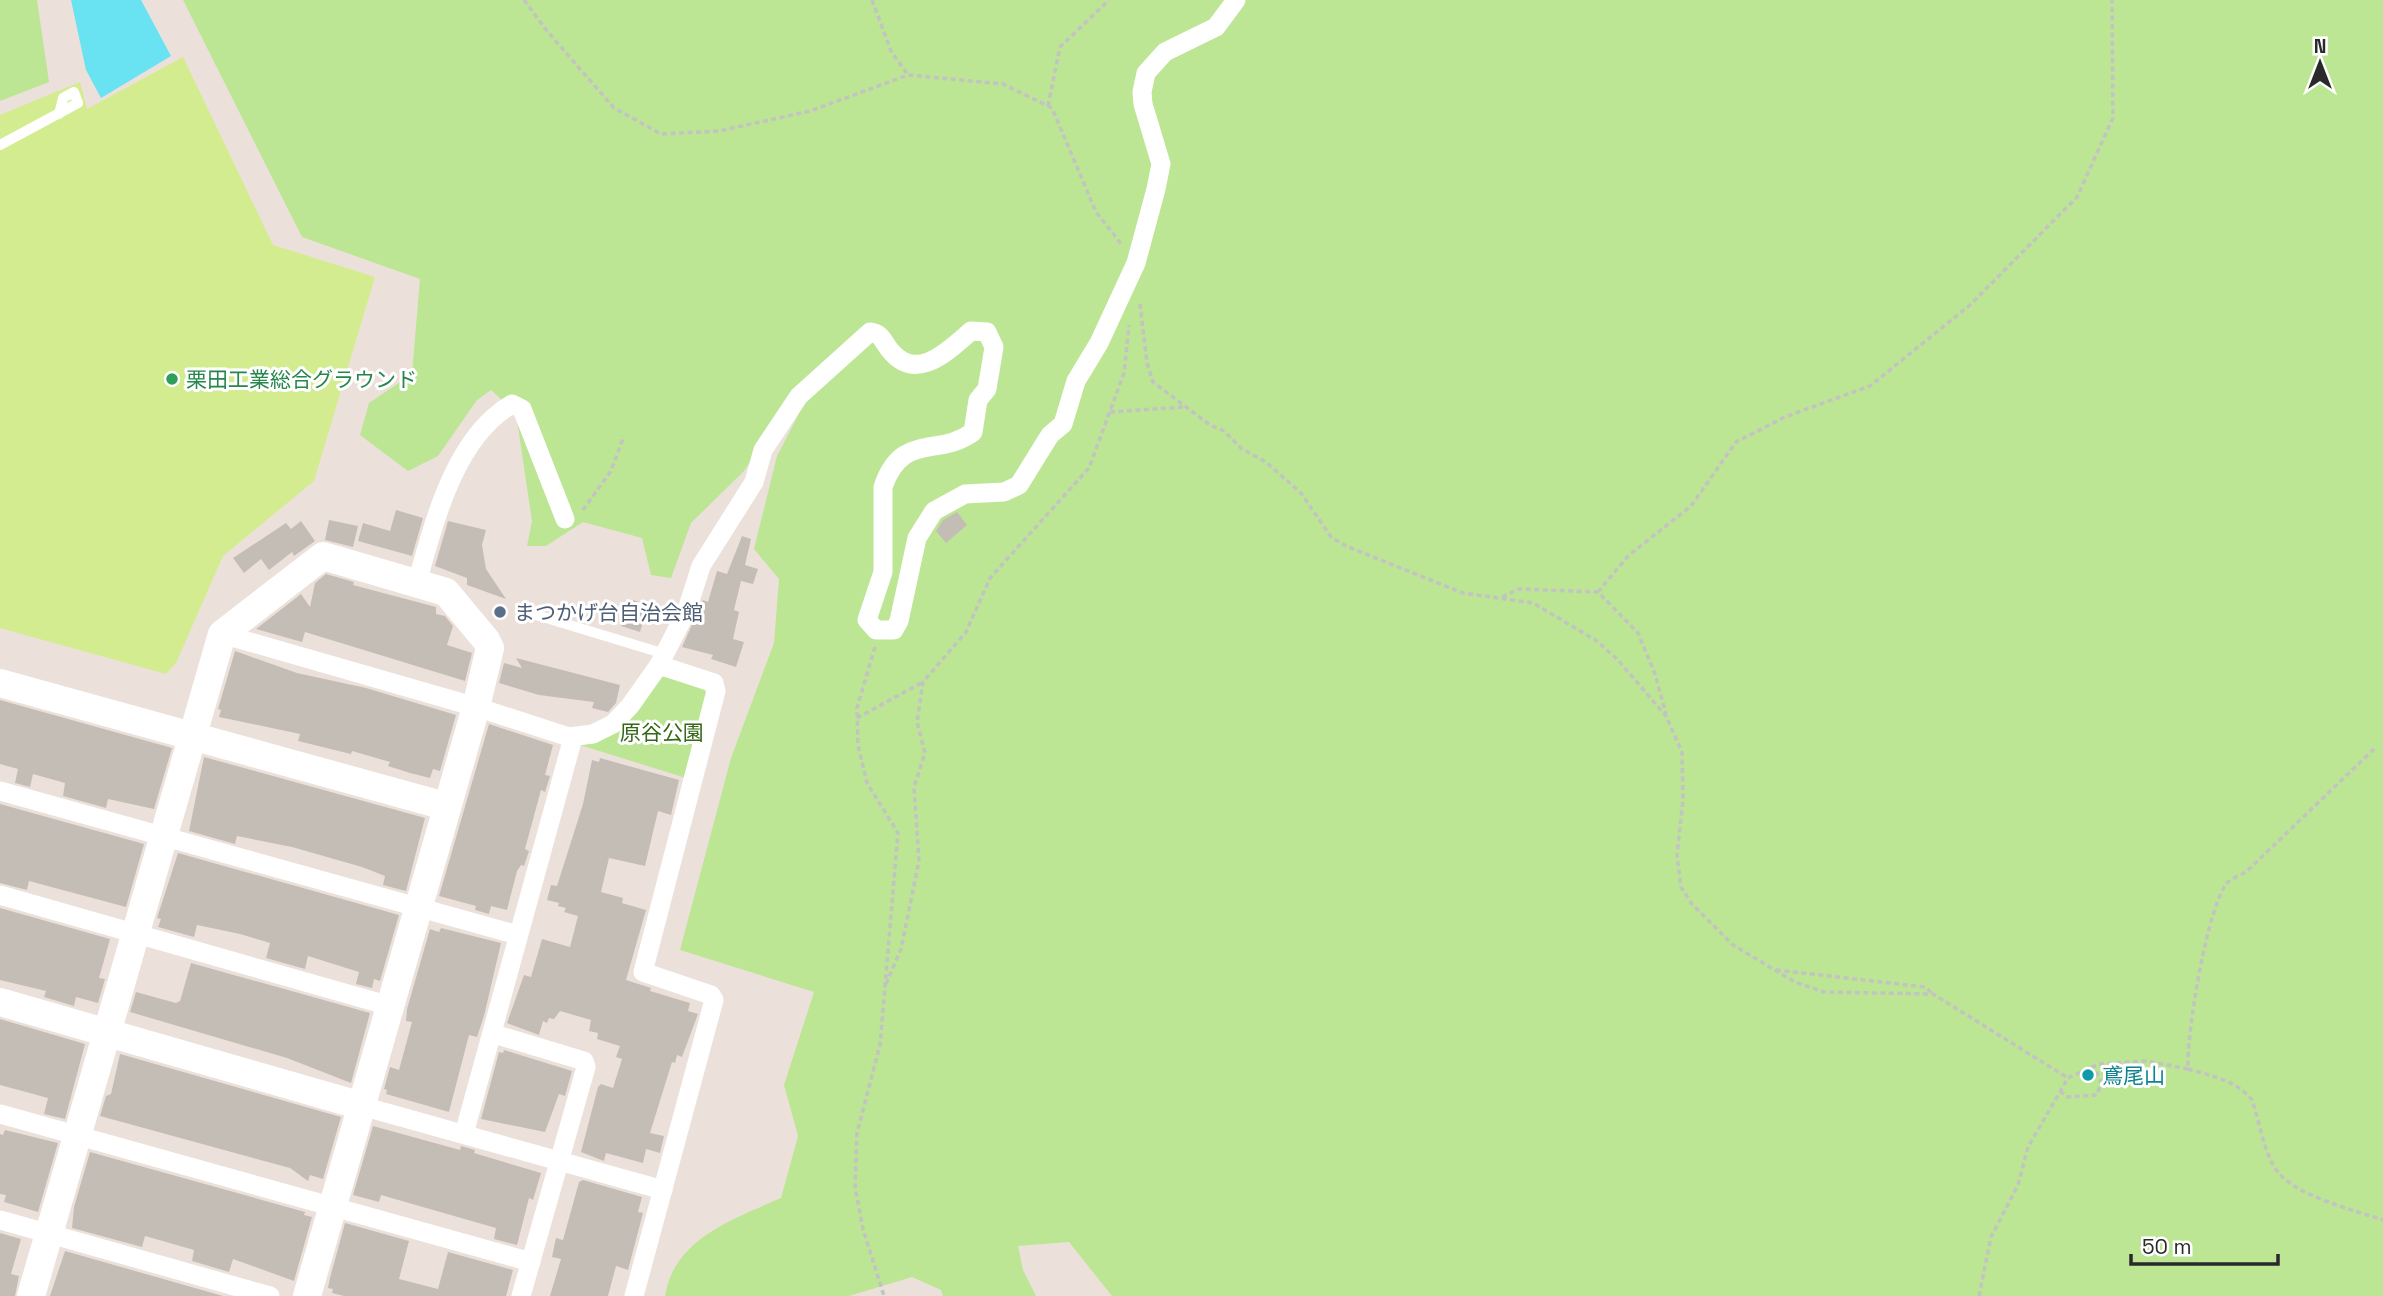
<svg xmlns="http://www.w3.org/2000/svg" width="2383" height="1296" viewBox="0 0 2383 1296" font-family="'Space Grotesk','Noto Sans JP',sans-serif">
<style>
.green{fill:#bce594}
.pitch{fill:#d3ec8f}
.water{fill:#69e2f2}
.building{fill:#c4bdb6}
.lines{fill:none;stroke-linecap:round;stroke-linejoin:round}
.path{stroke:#c3c3c3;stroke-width:3.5;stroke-dasharray:5 3.5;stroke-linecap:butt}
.lane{stroke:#fff;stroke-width:10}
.street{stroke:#fff;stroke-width:19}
.secondary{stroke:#fff;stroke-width:28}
.leisure-dot{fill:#2e9e5b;stroke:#fff;stroke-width:2.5}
.service-dot{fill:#5c6f8a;stroke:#fff;stroke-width:2.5}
.culture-dot{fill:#0f9aa8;stroke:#fff;stroke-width:2.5}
.labels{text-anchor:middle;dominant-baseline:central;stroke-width:6;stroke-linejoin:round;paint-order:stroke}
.leisure-label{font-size:21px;fill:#27864d;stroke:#fff;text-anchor:start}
.service-label{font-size:21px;fill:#4e5e75;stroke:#fff;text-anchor:start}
.park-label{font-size:21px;fill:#346817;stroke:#fff}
.culture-label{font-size:21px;fill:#0d838f;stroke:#fff;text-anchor:start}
</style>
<rect width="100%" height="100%" fill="#ece1da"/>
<g class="green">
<polygon points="0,0 37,0 49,82 0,101"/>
<path d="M183 0H2383V1296H1112L1069 1242 1018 1246 1023 1270 1036 1296H943L941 1290 912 1277 849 1296H665C674 1238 734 1219 781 1198L798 1136 784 1085 814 992 680 950 731 758 774 643 779 579 754 549 777 456 807 398 797 387 744 471 691 523 671 578 651 575 642 538 583 522 546 546H527L532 521 516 413 491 390 477 400 438 456 408 471 360 435 369 403 412 374 420 279 302 237Z"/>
<polygon points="665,677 703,688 707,694 686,778 580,745 656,678"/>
</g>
<polygon class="pitch" points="183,57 273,245 375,277 314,481 223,556 176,663 166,674 0,628 0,115 80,82 87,109"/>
<polygon class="water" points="71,0 141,0 171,56 101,98 86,70"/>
<g class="building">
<polygon points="396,510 423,518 412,556 358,541 363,523 390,531"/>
<polygon points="957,512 967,525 946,543 936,531 943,520"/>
<polygon points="329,520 358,526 353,547 325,540"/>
<polygon points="301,521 315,541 294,556 292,552 269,570 261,559 244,573 233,558 286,523 291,529"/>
<polygon points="448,521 486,530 482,545 486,569 506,599 467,585 467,578 435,566"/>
<polygon points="742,536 751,539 745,565 758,569 753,584 741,581 734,610 739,612 733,639 744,642 736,667 711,659 713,655 682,647 703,600 708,602 717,571 727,574"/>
<polygon points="326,574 354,582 353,585 436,607 436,614 445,616 453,626 447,645 472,653 465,681 305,632 302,642 256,629 301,594 310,607 315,583"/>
<polygon points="630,599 648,605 640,632 621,626"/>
<polygon points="235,651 297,673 366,688 456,715 440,771 433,769 430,778 410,773 388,766 390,762 352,751 351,754 298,741 300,734 219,717 221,710 218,709"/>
<polygon points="516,658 620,685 616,703 608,712 592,708 594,702 539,695 499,683 504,663 522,668"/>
<polygon points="0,700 172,748 154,809 108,799 106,808 63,796 65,783 33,774 30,787 15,783 18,769 0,764"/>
<polygon points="489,724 553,745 545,775 550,776 545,792 541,790 525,849 529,851 524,866 521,865 517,871 507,910 491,906 489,914 475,910 476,906 439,896"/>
<polygon points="204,757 425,818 406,891 383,885 385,876 362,867 292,847 237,836 235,844 189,831"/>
<polygon points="600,758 679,780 671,815 658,811 645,866 609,858 601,892 623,898 622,903 646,910 626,980 651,988 650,991 690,1003 688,1011 698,1014 682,1057 677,1055 675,1063 672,1062 650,1133 664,1136 660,1153 646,1149 643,1163 606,1153 604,1161 581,1152 598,1087 601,1084 613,1088 622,1059 616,1057 620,1046 597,1039 598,1033 589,1031 591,1020 560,1011 554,1019 549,1018 547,1023 543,1021 539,1035 507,1023 524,975 531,977 542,939 570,947 578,916 564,912 566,908 558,906 559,903 547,900 551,885 557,886 583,804 592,760 599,762"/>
<polygon points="0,804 144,844 126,907 29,881 27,890 0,883"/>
<polygon points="178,853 399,915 380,981 374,979 372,988 356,984 359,972 308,956 305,969 266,958 270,943 240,934 197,925 194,937 158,927 161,919 157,918"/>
<polygon points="0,908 110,939 99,978 105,979 98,1003 76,997 74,1006 44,997 46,991 0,980"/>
<polygon points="441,928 501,943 484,1016 477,1037 469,1035 449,1112 386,1094 387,1090 384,1089 390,1067 399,1070 412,1022 406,1021 407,1009 430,929 439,932"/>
<polygon points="191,963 370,1013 351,1083 287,1058 130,1012 136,992 176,1003 180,1001"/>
<polygon points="0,1019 85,1044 65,1119 44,1114 48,1098 0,1085"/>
<polygon points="504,1050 572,1071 565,1096 559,1094 545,1132 481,1119 499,1052 503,1053"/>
<polygon points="120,1054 341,1117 323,1179 310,1175 308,1181 290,1168 100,1116 106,1096 111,1094"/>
<polygon points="373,1126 460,1150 461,1146 475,1150 474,1153 541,1173 533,1200 529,1198 517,1245 494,1239 496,1228 381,1195 379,1202 353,1195"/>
<polygon points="5,1130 58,1143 38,1212 4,1202 6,1195 0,1194 0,1134 3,1135"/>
<polygon points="90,1152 305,1212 304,1215 312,1217 294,1281 233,1259 229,1272 192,1261 194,1250 145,1236 142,1247 72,1228 74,1207"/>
<polygon points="583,1180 642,1197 638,1212 643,1213 628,1270 616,1266 608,1296 550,1296 561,1259 552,1257 556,1238 563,1240 579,1182"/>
<polygon points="345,1223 409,1241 399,1279 438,1289 448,1252 513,1270 506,1296 344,1296 332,1293 333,1289 328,1288 330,1278"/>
<polygon points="0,1233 21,1239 11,1274 19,1276 15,1296 0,1296"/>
<polygon points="65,1251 223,1296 50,1296"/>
</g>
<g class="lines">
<g class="path">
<polyline points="524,0 547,31 614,108 661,134 719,131 810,111 908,75 1003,84 1052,108 1096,212 1122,245"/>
<polyline points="872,0 891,51 908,75"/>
<polyline points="1048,106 1060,47 1109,0"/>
<polyline points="1140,304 1147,363 1153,382 1210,425 1224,431 1242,449 1266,462 1301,493 1331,537 1346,546 1463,593 1533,603 1597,641 1618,660 1666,716 1682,752 1683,800 1677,855 1681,887 1692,904 1733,945 1795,982 1824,992 1933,994 2068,1078"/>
<polyline points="1110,412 1184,407"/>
<polyline points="583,510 611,471 624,436"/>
<polyline points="1598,592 1628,556 1691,506 1736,442 1785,417 1870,386 1970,305 2077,197 2113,118 2112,0"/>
<polyline points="1502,597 1519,589 1598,592 1638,633 1655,674 1666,714"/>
<polyline points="875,647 857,708 858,745 867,783 898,833 880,1045 857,1133 855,1187 863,1229 884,1296"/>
<polyline points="857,718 923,682"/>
<polyline points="1776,970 1925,987 1932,993"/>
<polyline points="886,984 901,949 919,861 914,787 925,753 917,722 923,682 966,632 990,578 1089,468 1124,373 1129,325"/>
<path d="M2188 1069C2211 1076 2236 1080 2252 1100 2259 1120 2263 1149 2275 1168 2291 1195 2354 1210 2383 1220"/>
<polyline points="2060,1091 2067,1097 2097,1095 2101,1082 2094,1066"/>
<path d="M1979 1296 1991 1237 2018 1185 2028 1147 2068 1078 2098 1064 2147 1061 2188 1069C2186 1037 2207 907 2227 883 2231 879 2240 875 2246 872L2375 748"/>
</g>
<g class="lane">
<polyline points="0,145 78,103 74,92 63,98 59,114"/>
<polyline points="533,614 665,654"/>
</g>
<g class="street">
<path d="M417 583C434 523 454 438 512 404L522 409 565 519"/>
<polyline points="222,634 476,707 569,737 571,745 464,1134"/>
<path d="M569 737 593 734 613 724 630 706 659 665 687 610 701 566 754 482 763 450 799 396 870 332C881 333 883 341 889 349 916 384 948 351 971 331L987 332 994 347 987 389 978 400 973 432C938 458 902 431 883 487V572L867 620 876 630H894L899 621 917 538 934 511 965 494 1004 492 1019 485 1050 435 1063 424 1076 381 1099 343 1136 263 1156 189 1161 164 1143 104 1142 92 1146 73 1165 52 1216 27 1236 0"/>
<polyline points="0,791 518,935"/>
<polyline points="0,895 390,1006"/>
<polyline points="494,1034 584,1061 586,1067 521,1296"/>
<polyline points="362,1106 663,1190"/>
<polyline points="0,1114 531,1262"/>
<polyline points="0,1220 270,1296"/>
<polyline points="634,1296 714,1000 711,995 643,972 716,691 714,683 659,665"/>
</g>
<g class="secondary">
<polyline points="0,683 445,806"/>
<polyline points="0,1002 362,1106"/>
<polyline points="31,1296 222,634 323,556 446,592 486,640 490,648 476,707 307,1296"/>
</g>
</g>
<circle class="leisure-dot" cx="172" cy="379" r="7"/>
<circle class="service-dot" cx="500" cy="612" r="7"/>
<circle class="culture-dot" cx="2088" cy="1075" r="7"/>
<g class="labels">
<g class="leisure-label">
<text x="186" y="379">栗田工業総合グラウンド</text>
</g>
<g class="service-label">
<text x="514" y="612">まつかげ台自治会館</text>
</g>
<g class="park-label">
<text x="662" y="732">原谷公園</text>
</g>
<g class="culture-label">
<text x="2102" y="1075">鳶尾山</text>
</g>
</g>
<g transform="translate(2320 63)" stroke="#ffffff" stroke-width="5" paint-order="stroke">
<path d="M0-5L12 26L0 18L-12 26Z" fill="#292929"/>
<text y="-10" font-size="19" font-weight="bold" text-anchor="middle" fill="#292929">N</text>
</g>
<path d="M2131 1254v10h147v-10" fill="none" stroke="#292929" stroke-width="3.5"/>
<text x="2142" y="1254" font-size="21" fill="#292929" stroke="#ffffff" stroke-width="5" paint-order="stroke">50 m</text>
</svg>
